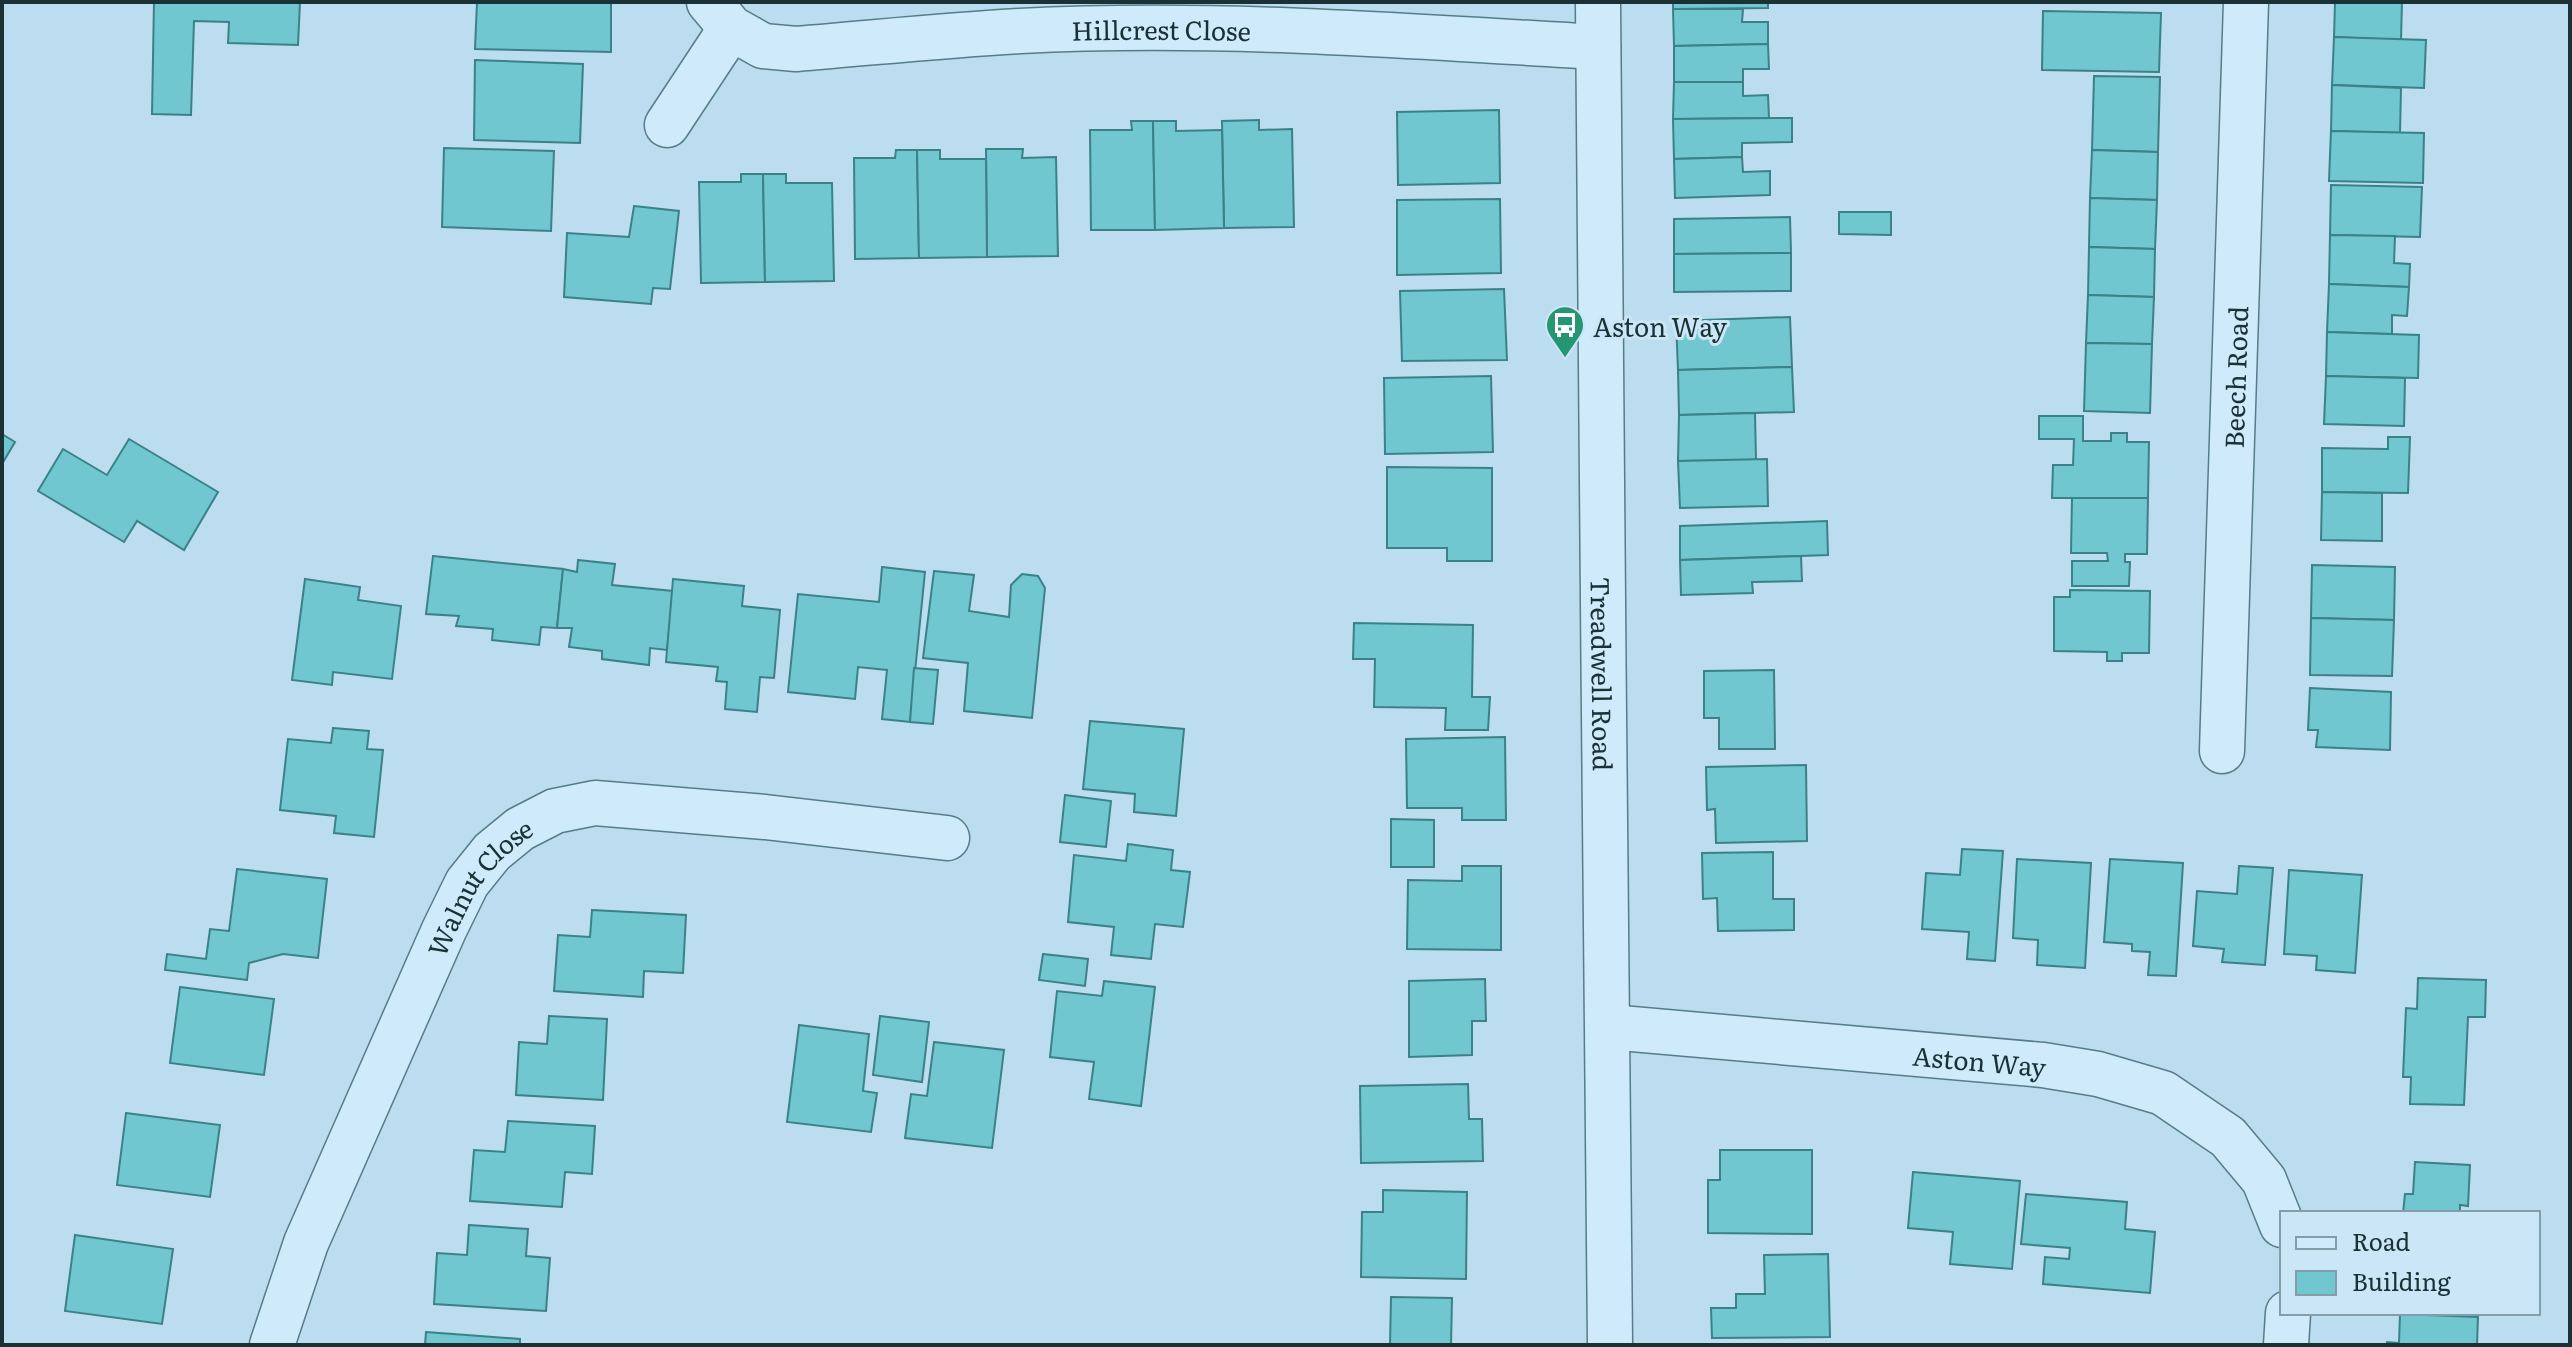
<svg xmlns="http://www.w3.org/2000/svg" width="2572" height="1347" viewBox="0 0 2572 1347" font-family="Literata,serif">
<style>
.building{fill:#70c7cf;stroke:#3a8287;stroke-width:2}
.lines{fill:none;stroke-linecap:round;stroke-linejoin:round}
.minor-casing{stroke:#557d87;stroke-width:47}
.minor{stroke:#cfeafa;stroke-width:44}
.labels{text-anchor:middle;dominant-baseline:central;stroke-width:6;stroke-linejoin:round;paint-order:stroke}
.street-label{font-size:26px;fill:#1a3135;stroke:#cbe6f6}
.poi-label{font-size:26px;fill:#1a3135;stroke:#cbe6f6;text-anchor:start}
</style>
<rect width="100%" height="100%" fill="#bcdcef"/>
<g class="building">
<polygon points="154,2 300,2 298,45 228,43 229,22 194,21 191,115 152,114"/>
<polygon points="477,2 611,2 611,52 475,49"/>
<polygon points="1673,2 1768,2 1768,8 1673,9"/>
<polygon points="2335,2 2402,2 2401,40 2334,37"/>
<polygon points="1673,9 1743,9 1742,22 1768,22 1768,44 1674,46"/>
<polygon points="2043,11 2161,13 2159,72 2042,70"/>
<polygon points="2334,37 2426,40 2424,88 2332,85"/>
<polygon points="1768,44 1769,69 1743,69 1743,82 1674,82 1674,46"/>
<polygon points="475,60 583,64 580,143 474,140"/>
<polygon points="2094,76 2160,77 2158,152 2092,150"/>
<polygon points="1674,82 1743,82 1743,96 1768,95 1769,118 1673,119"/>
<polygon points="2332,85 2401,88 2400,133 2331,131"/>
<polygon points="1499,110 1500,183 1398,185 1397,112"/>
<polygon points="1792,118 1792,142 1742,143 1742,157 1674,159 1673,119"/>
<polygon points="1259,120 1259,130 1292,129 1294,227 1224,228 1222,121"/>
<polygon points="1131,121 1153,121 1155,230 1091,230 1090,130 1132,130"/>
<polygon points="1153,121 1176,121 1176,131 1222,130 1224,228 1155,230"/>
<polygon points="2331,131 2424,133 2423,183 2329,181"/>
<polygon points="444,148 554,151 551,231 442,227"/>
<polygon points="986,149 1023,149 1022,158 1056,157 1058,256 987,257"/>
<polygon points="896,150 917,150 919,258 855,259 854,158 895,158"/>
<polygon points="917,150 940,150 940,159 986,159 987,257 919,258"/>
<polygon points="2092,150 2158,152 2157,200 2090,198"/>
<polygon points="1742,157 1743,172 1770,171 1770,195 1675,198 1674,159"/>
<polygon points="741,174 763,174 765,282 701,283 699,182 741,182"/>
<polygon points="763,174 786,174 786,183 832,183 834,281 765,282"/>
<polygon points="2331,185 2422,187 2420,237 2330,235"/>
<polygon points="2090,198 2157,200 2155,249 2089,247"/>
<polygon points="1500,199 1501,273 1397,275 1397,200"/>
<polygon points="634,206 679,211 670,289 653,288 651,304 564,297 567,233 629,237"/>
<polygon points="1839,212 1891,212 1891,235 1839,234"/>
<polygon points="1790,217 1791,253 1674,254 1674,219"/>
<polygon points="2330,235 2395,236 2394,263 2410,264 2409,287 2329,284"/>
<polygon points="2089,247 2155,249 2154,297 2088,295"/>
<polygon points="1791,253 1791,291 1674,292 1674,254"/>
<polygon points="2329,284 2409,287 2407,316 2392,315 2392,334 2327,332"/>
<polygon points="1504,289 1507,360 1402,361 1400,291"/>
<polygon points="2088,295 2154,297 2152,344 2086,343"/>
<polygon points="1790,317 1792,367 1678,370 1676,321"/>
<polygon points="2327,332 2419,335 2418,378 2326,376"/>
<polygon points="2086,343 2152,344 2150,413 2084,411"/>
<polygon points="1792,367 1794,412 1679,415 1678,370"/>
<polygon points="1491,376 1493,452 1385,454 1384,378"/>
<polygon points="2326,376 2405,378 2404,426 2324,424"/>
<polygon points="1755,413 1756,460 1678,461 1679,415"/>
<polygon points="2039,416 2083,416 2083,441 2111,441 2111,433 2127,433 2127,442 2149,442 2148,498 2052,498 2053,465 2073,465 2074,439 2039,439"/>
<polygon points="2,434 15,442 2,464"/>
<polygon points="2388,437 2410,437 2408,493 2322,492 2322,448 2388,449"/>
<polygon points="129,439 218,492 184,550 137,521 124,542 38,491 63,449 107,475"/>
<polygon points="1767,459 1768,506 1680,508 1678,461"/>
<polygon points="1387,467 1492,468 1492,561 1447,561 1447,548 1387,548"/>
<polygon points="2322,492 2382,493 2382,541 2321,540"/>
<polygon points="2072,498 2148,498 2147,554 2125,554 2125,562 2130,562 2129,586 2072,586 2072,561 2108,561 2107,553 2071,553"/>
<polygon points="1827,521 1828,555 1680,560 1680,526"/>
<polygon points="433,556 563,569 557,628 541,627 539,645 492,640 493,629 456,626 459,616 426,614"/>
<polygon points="1801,556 1802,581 1752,582 1753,593 1681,595 1680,560"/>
<polygon points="578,560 615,564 612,585 673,591 667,650 650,648 649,665 602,659 602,651 569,647 572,628 557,628 563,569 577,572"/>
<polygon points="2312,565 2395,567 2394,620 2311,618"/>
<polygon points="882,567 925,572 910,722 882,719 887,670 858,667 855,699 788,692 798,594 879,602"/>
<polygon points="934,571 974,575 969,611 1009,617 1011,585 1022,574 1038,576 1045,588 1032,718 964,711 968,663 923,658"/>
<polygon points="305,579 360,587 358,600 401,606 392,679 333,672 332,685 292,680"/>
<polygon points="673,579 744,586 742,606 780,610 774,678 760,677 757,712 725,709 727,682 716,681 718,667 666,662"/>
<polygon points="2070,590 2150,591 2149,653 2122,653 2122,661 2107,661 2107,652 2054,651 2054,597 2070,597"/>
<polygon points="2311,618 2394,620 2392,676 2310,675"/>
<polygon points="1354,623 1473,625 1472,697 1490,697 1488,730 1445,730 1446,708 1374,707 1375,659 1353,659"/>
<polygon points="914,668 938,670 933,724 910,722"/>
<polygon points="1774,670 1775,749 1719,749 1719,718 1704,718 1704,671"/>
<polygon points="2310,688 2391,692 2390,750 2316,747 2318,730 2308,730"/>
<polygon points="1090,721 1184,729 1176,816 1134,812 1135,794 1083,789"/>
<polygon points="333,728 369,731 367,749 383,750 374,837 334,833 336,816 280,810 288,739 331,743"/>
<polygon points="1505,737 1506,820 1462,820 1462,808 1407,808 1406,739"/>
<polygon points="1806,765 1807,841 1716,843 1715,809 1707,810 1706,767"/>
<polygon points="1065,795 1111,801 1106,847 1060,842"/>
<polygon points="1391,819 1434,820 1434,867 1391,867"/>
<polygon points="1128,844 1173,850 1171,870 1190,872 1183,927 1155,924 1151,959 1111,955 1114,927 1068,922 1074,855 1126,861"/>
<polygon points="1962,849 2003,851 1995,961 1967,959 1969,932 1922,929 1926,873 1960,875"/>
<polygon points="1773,852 1773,899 1794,899 1794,930 1718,931 1717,898 1703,899 1702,853"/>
<polygon points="2017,859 2091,863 2085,968 2037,965 2038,940 2013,938"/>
<polygon points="2110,859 2183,863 2176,976 2148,975 2150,952 2132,951 2132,944 2104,942"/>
<polygon points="1462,866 1501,866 1501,950 1407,949 1408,880 1462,881"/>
<polygon points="2239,866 2273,868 2265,965 2222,962 2224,949 2193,946 2197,891 2237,894"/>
<polygon points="237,869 327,879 318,958 283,954 249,963 247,980 165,970 167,954 206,959 210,929 229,931"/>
<polygon points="2289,870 2362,875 2355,973 2316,970 2317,956 2284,954"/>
<polygon points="592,910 686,915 683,973 644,971 643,997 554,991 558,935 590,937"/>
<polygon points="1043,954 1088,959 1085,986 1039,980"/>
<polygon points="2418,978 2486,980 2485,1017 2468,1017 2464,1105 2410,1104 2411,1077 2403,1077 2406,1008 2417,1009"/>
<polygon points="1485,979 1486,1021 1472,1021 1472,1055 1409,1057 1409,981"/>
<polygon points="1104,981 1155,987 1141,1106 1089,1099 1094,1062 1050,1057 1057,991 1102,996"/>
<polygon points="180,987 274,999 264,1075 170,1063"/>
<polygon points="549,1016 607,1019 603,1100 516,1095 519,1042 547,1044"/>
<polygon points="880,1016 929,1022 922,1082 873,1075"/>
<polygon points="799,1025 869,1034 863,1091 877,1093 871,1132 787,1122"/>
<polygon points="934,1042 1004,1050 992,1148 905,1138 911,1094 927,1096"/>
<polygon points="1468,1084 1469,1119 1482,1119 1483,1161 1361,1163 1360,1086"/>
<polygon points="126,1113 220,1125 210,1197 117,1185"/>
<polygon points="508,1121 595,1126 592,1174 565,1172 562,1207 470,1201 474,1150 505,1152"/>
<polygon points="1720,1150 1812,1150 1812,1234 1708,1233 1708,1180 1720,1180"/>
<polygon points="2415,1162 2470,1165 2468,1206 2460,1205 2460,1213 2403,1213 2405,1194 2413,1194"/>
<polygon points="1913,1172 2020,1181 2012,1269 1950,1264 1953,1232 1908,1228"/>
<polygon points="1383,1190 1467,1192 1466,1279 1361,1277 1362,1212 1383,1212"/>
<polygon points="2026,1194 2127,1202 2125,1229 2155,1232 2150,1293 2043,1284 2045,1257 2069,1259 2070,1248 2021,1244"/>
<polygon points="469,1225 528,1229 526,1256 550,1258 546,1311 434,1304 437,1253 467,1255"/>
<polygon points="75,1235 173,1249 162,1324 65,1311"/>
<polygon points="1828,1254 1830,1337 1712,1338 1711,1308 1736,1308 1736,1294 1765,1294 1764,1255"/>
<polygon points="1391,1297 1452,1298 1451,1345 1390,1345"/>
<polygon points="2400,1314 2478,1317 2477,1345 2387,1345 2387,1342 2399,1343"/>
<polygon points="426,1332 520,1339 520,1345 425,1345"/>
</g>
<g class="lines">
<defs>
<g id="minor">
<path id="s1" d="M709 2 731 28 763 46 796 49C871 43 946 35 1020 31 1213 21 1406 36 1598 47"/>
<path id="s2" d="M1598 2C1598 450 1609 897 1610 1345"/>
<polyline points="667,125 731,28"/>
<path id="s3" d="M2222 751 2246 2"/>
<path id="s4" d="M1609 1027 2043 1065 2098 1074 2163 1093 2228 1137 2264 1180 2282 1225"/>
<path id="s5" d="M272 1345 306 1243 444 930 467 883 492 852 520 829 555 811 595 803 765 817 947 838"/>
<polyline points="2286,1345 2288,1313"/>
</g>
</defs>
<use href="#minor" class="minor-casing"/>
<use href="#minor" class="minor"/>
</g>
<defs>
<symbol id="bus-pin" viewBox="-11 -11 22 30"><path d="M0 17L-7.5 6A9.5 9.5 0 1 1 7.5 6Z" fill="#239870" stroke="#cbe6f6"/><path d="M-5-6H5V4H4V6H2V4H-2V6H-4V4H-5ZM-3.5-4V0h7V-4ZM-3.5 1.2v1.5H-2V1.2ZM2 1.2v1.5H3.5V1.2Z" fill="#fff"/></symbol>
</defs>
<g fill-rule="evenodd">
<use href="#bus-pin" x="1543" y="303" width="44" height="60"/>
</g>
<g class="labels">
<g class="street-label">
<text stroke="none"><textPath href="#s1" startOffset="470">Hillcrest Close</textPath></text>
<text stroke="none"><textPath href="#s3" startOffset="374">Beech Road</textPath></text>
<text stroke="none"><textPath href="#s2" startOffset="672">Treadwell Road</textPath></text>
<text stroke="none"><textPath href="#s5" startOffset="506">Walnut Close</textPath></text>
<text stroke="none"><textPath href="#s4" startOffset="372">Aston Way</textPath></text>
</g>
<g class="poi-label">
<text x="1593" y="325">Aston Way</text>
</g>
</g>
<rect width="2572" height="1347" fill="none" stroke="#1a3135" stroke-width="8"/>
<rect x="2280" y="1211" width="260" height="104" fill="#cbe6f6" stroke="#849ea9" stroke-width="2"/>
<rect x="2296" y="1237" width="40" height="12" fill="#cfeafa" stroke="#849ea9" stroke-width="2"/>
<text x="2352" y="1251" font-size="24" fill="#1a3135">Road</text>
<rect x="2296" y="1271" width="40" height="24" fill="#70c7cf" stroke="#849ea9" stroke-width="2"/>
<text x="2352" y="1291" font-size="24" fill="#1a3135">Building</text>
</svg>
